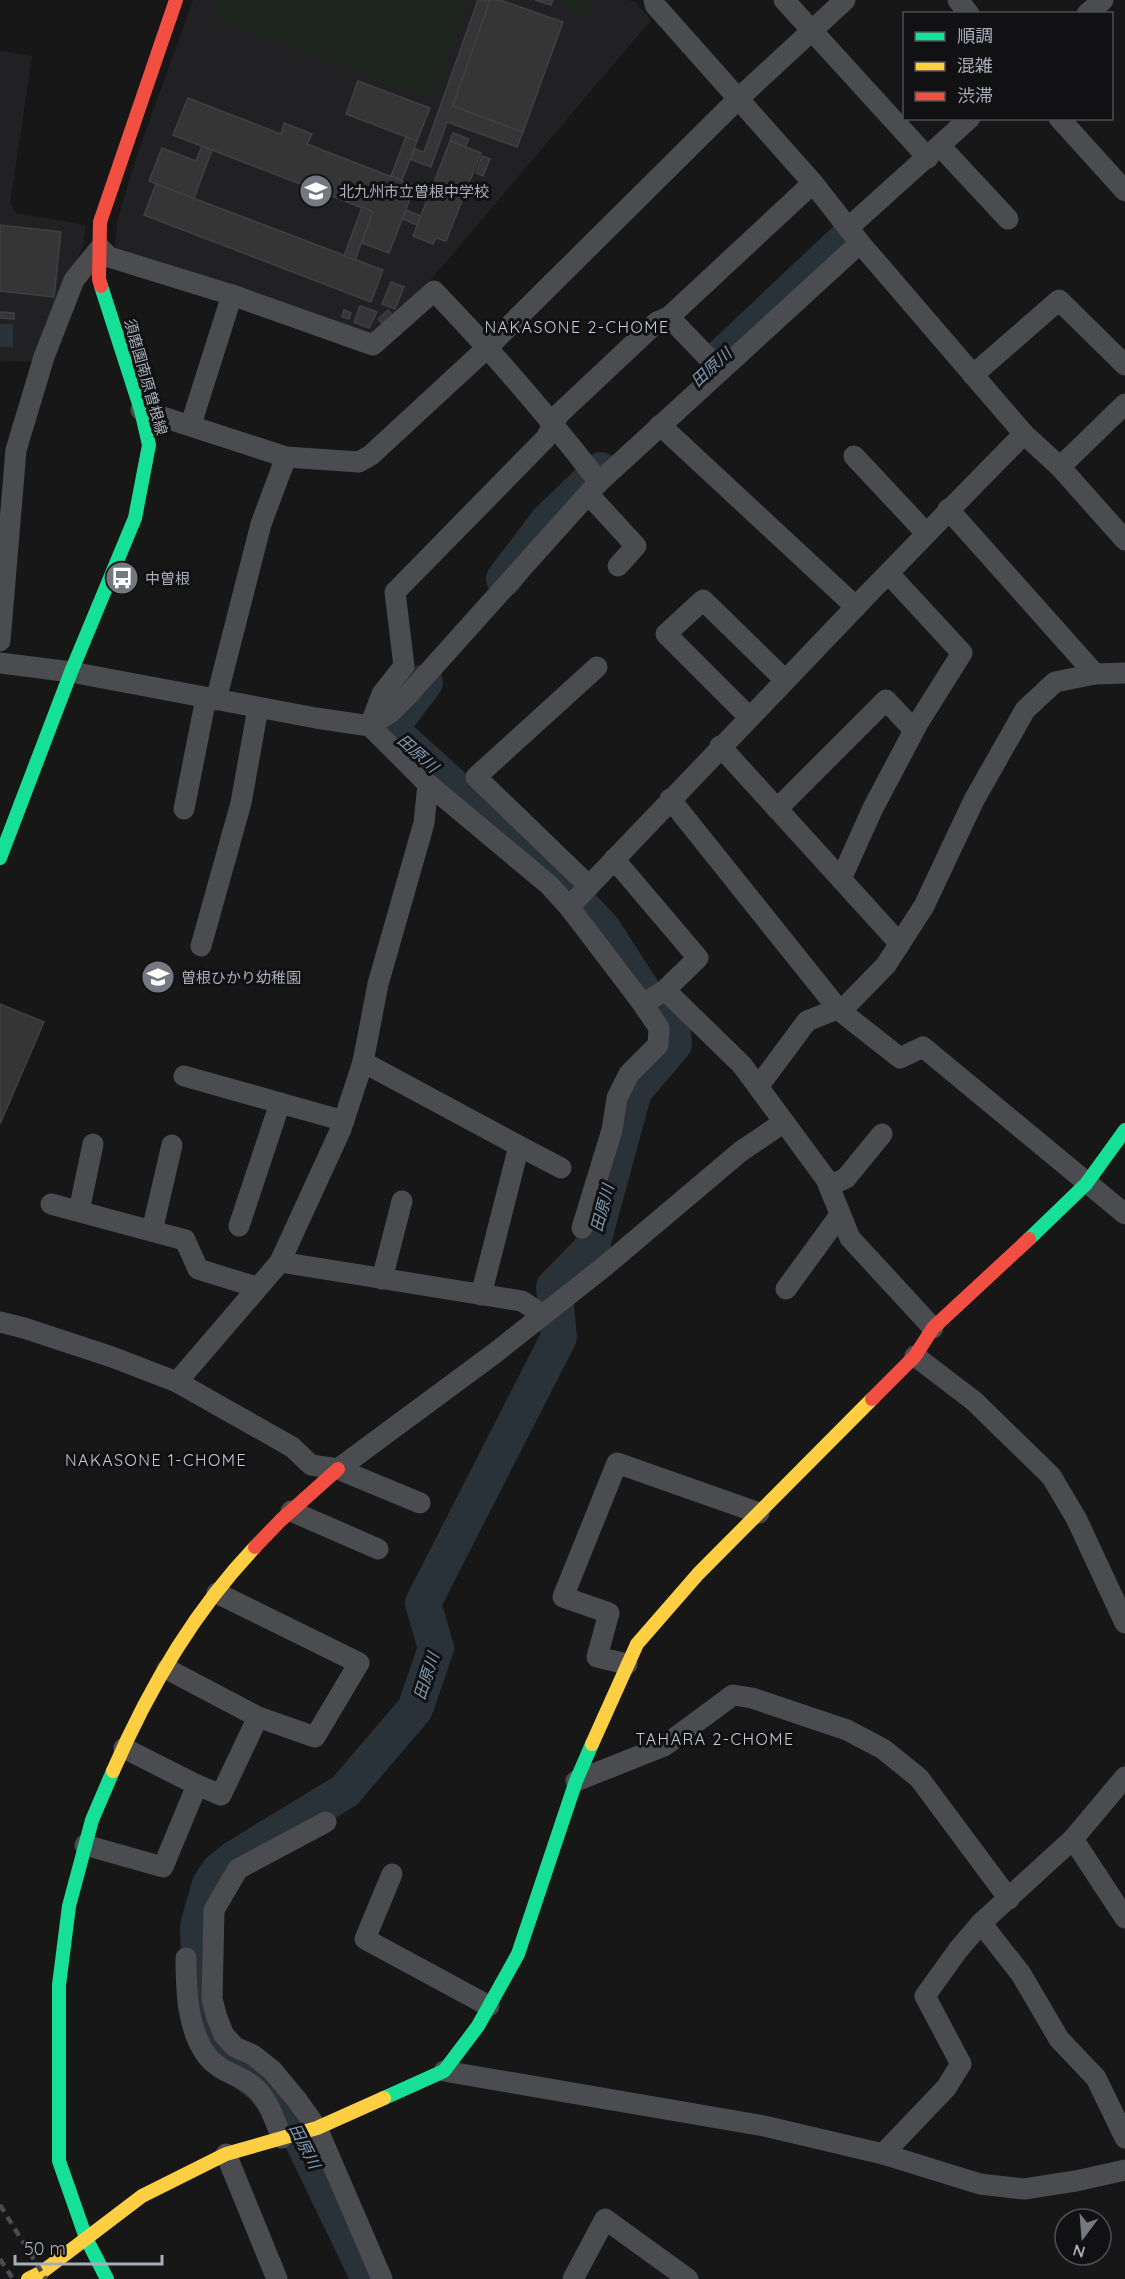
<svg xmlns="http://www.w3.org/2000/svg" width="1125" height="2279" viewBox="0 0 1125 2279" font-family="Quicksand,'Noto Sans JP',sans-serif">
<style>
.built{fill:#212123}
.green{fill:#1d241e}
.water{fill:#2a3239}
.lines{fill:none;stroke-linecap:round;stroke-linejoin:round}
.river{stroke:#2a3239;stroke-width:36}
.building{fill:#353536;stroke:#3f4043;stroke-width:1.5}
.street{stroke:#4b4c50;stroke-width:21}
.fast{stroke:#16e098;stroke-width:14}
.slow{stroke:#ffcf43;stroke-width:14}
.jam{stroke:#f24e42;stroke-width:14}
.rail{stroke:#4b4c4f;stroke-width:4.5;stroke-dasharray:8 6;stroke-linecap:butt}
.labels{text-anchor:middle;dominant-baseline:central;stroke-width:6;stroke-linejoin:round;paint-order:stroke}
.poi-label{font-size:15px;fill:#a8adb8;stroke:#111113;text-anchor:start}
.street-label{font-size:15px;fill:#a8adb8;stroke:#111113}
.neighbourhood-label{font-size:16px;letter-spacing:1.5px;fill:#c9ccd4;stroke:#111113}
.water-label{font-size:16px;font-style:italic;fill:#7f9bb3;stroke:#111113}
</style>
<rect width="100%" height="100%" fill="#171717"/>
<g class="built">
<polygon points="193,0 629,0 636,2 651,20 429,282 373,341 115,249 117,222 135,161"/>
<polygon points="0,51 32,56 10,204 16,213 86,225 83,246 50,318 36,362 0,361"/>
</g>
<g class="green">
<polygon points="216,0 468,0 432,99 213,19"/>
<polygon points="562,0 591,0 585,16 560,6"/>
</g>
<rect class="water" x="0" y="324" width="13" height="23"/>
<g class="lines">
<g class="river">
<polyline points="722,356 844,241"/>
<polyline points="504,579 548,521 601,470"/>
<polyline points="369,2279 294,2123 261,2085 239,2068 216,2054 200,1996 198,1926 210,1884 219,1871 235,1858 345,1791 415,1709 436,1648 423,1603 559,1337 554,1287 591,1249 634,1091 674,1044 672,1025 652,1005 603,929 564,887 390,729 425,682"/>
</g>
</g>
<g class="building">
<polygon points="478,0 490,0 453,106 523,132 517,147 447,122 431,167 410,159 415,149 424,152"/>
<polygon points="490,0 500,0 563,22 523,132 453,106"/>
<polygon points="535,0 553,0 551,5"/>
<polygon points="358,81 430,108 417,141 346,114"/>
<polygon points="188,98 281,134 284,123 312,134 307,144 415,186 389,253 362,243 373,212 173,135"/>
<polygon points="453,133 469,139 465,147 450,141"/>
<polygon points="406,137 417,141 402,180 391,176"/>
<polygon points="450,141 481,153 446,241 436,238 433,244 413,236"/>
<polygon points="202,146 212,150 194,198 149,181 162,148 196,161"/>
<polygon points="482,156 490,159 483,176 476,173"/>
<polygon points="156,184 383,270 371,302 144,215"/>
<polygon points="362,207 373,212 355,260 344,256"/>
<polygon points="406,210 421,216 417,225 403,219"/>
<polygon points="0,225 61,232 54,297 0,291"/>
<polygon points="391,282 404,287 395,309 382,304"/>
<polygon points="360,306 377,312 369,328 354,322"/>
<polygon points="344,310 351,313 349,319 342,317"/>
<polygon points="388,310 393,316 383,325 378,319"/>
<polygon points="0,312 14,313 14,319 0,318"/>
<polygon points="0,1004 44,1022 0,1124"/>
</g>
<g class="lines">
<g class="street">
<polyline points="654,0 655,5 813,183 860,243 1024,434 1060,467 1125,540"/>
<polyline points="784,0 928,158"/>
<polyline points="958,0 969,14"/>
<polyline points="1087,14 1103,0"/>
<polyline points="1059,118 1125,191"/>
<polyline points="940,146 1008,219"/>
<polyline points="848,228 970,118"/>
<polyline points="669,317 720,370"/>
<polyline points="973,375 1059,300 1125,365"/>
<polyline points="141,410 286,457 359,462 371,455 488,347 739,98 845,0"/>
<polyline points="191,424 232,295"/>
<polyline points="660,425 856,607"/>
<polyline points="854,456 926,533"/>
<polyline points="1060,467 1125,404"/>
<polyline points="588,494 636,546 618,566"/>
<polyline points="948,509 1095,674"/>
<path d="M0 641 16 450 44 357 74 280 100 248 109 257 232 295 373 345 434 291C493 352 547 415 599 482"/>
<polyline points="0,663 71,672 316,718 370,726 428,784 549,885 569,907 643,1004 665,990 742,1065 826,1179 850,1238 933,1328"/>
<polyline points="216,700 261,524 286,457"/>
<polyline points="749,717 666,634 703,600 785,680"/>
<polyline points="370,726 382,694 404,666 395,592 546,438 559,414 657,322 669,317 813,183"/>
<polyline points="370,726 391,712 408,695 599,482 860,243"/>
<polyline points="720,746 900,944"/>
<polyline points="670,799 839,1010 900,1058 923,1047 1125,1214"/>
<polyline points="184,809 206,698"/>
<polyline points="777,809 886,700 914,730"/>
<polyline points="614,859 698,958 665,990"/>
<polyline points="841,879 873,808 918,723 962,653 889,574"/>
<polyline points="589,886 476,777 597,667"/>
<path d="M569 907C668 802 768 698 868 594 920 541 971 487 1024 434"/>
<polyline points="201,946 241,803 258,708"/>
<polyline points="363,1062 519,1146 481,1295"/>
<polyline points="184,1076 344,1121"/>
<polyline points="758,1087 807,1021 847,1005 886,965 924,906 974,800 1025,710 1055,682 1095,674 1125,673"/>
<polyline points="519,1146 561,1168"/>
<polyline points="829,1186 846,1178 882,1134"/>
<polyline points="51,1204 185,1240 198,1269 256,1287"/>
<polyline points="79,1211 93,1144"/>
<polyline points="239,1226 280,1103"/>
<polyline points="582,1228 612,1130 617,1098 629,1074 658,1045 659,1028 643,1004"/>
<polyline points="152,1231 172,1145"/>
<polyline points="280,1262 522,1301 543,1315"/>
<polyline points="382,1279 402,1201"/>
<polyline points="786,1289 840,1215"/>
<polyline points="0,1322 24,1328 112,1357 177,1382 292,1447 311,1465 338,1469 420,1503"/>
<polyline points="915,1356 974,1401 1051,1476 1076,1518 1125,1623"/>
<polyline points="177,1382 280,1262 341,1129 363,1062 378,984 424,823 428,784"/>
<polyline points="338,1469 495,1353 605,1266 740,1152 784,1122"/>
<polyline points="291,1511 378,1549"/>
<polyline points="217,1593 359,1663 315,1737 258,1717"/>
<polyline points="627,1664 597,1657 609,1613 563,1597 617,1463 759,1513"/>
<polyline points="167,1669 258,1717 221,1795 197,1785"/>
<polyline points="1125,1777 1073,1839 981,1923 1021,1974 1059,2039 1096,2078 1125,2138"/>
<polyline points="576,1781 664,1746 733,1695 752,1698 847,1730 883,1749 919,1778 1009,1899"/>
<polyline points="326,1822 238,1869 214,1910 212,1999 217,2018 224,2035 235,2047 253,2055 272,2070 297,2100 317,2128 382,2279"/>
<polyline points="1073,1839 1125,1918"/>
<polyline points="85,1845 163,1867 197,1785 124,1748"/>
<polyline points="392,1874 365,1939 489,2006"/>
<path d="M186 1958C186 1989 187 2029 207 2056 221 2073 238 2074 253 2086 268 2098 275 2121 282 2138"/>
<polyline points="444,2071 764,2126 883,2154 980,2184 1024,2189 1076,2181 1125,2170"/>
<polyline points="226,2154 277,2279"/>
<polyline points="883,2154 946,2088 961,2064 925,1996 958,1950 981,1923"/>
<polyline points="573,2279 605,2219 688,2279"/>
</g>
<g class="fast">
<polyline points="0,858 71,672 135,518 149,445 141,410 101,286"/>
<polyline points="1029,1239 1086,1184 1125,1130"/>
<polyline points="384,2098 444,2071 478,2026 518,1954 576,1781 592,1744"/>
<polyline points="107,2279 86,2238 59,2161 59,1985 69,1906 92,1820 113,1771"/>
</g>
<g class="slow">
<polyline points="592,1744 637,1644 698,1574 872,1399"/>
<path d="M113 1771C148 1690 194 1611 255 1547"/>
<polyline points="28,2279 42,2272 142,2196 226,2154 317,2128 384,2098"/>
</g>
<g class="jam">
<polyline points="101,286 99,279 100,222 176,0"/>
<polyline points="872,1399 915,1356 933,1328 1029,1239"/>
<polyline points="255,1547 281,1520 338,1469"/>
</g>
<g class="rail">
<polyline points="0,2205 46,2279"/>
<polyline points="0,2259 13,2279"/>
</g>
</g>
<defs>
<symbol id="school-disc" viewBox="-11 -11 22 22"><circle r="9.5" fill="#757880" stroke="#111113"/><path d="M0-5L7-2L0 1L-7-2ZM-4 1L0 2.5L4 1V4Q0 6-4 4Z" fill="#fff"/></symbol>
<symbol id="bus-disc" viewBox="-11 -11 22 22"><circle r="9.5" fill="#757880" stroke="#111113"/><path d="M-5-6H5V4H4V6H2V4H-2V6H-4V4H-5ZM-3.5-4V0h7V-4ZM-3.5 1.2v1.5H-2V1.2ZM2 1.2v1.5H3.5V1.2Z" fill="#fff"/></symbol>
</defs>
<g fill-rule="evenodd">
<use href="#school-disc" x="297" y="172" width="38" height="38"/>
<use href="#bus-disc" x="103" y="559" width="38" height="38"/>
<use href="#school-disc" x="139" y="958" width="38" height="38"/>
</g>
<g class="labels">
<g class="poi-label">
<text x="339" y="191">北九州市立曽根中学校</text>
<text x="145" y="578">中曽根</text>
<text x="181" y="977">曽根ひかり幼稚園</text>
</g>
<g class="street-label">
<text transform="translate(146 377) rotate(74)">須磨園南原曽根線</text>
</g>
<g class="neighbourhood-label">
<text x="577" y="327">NAKASONE 2-CHOME</text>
<text x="156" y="1460">NAKASONE 1-CHOME</text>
<text x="715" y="1739">TAHARA 2-CHOME</text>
</g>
<g class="water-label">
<text transform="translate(711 367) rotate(-43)">田原川</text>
<text transform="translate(418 753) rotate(42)">田原川</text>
<text transform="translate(602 1208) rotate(-75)">田原川</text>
<text transform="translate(426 1676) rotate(-72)">田原川</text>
<text transform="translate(305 2146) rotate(63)">田原川</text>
</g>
</g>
<rect x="903" y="12" width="210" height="108" fill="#111113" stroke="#4d4f55" stroke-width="1.5"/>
<rect x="915" y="32" width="30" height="9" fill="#16e098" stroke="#4d4f55" stroke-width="1.5"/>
<text x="957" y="42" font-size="18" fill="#a8adb8">順調</text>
<rect x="915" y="62" width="30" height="9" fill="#ffcf43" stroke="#4d4f55" stroke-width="1.5"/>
<text x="957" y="72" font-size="18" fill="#a8adb8">混雑</text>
<rect x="915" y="92" width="30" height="9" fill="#f24e42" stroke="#4d4f55" stroke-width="1.5"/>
<text x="957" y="102" font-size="18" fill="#a8adb8">渋滞</text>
<g transform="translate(1083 2237) rotate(196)"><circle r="28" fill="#111113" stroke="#4d4f55" stroke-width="1.5"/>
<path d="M0-4.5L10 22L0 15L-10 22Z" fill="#757880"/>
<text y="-9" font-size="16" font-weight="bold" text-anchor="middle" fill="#a8adb8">N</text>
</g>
<path d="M15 2255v9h147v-9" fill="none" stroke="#a8adb8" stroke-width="3"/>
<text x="24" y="2255" font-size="18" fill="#a8adb8" stroke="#111113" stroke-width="4.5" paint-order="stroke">50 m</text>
</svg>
